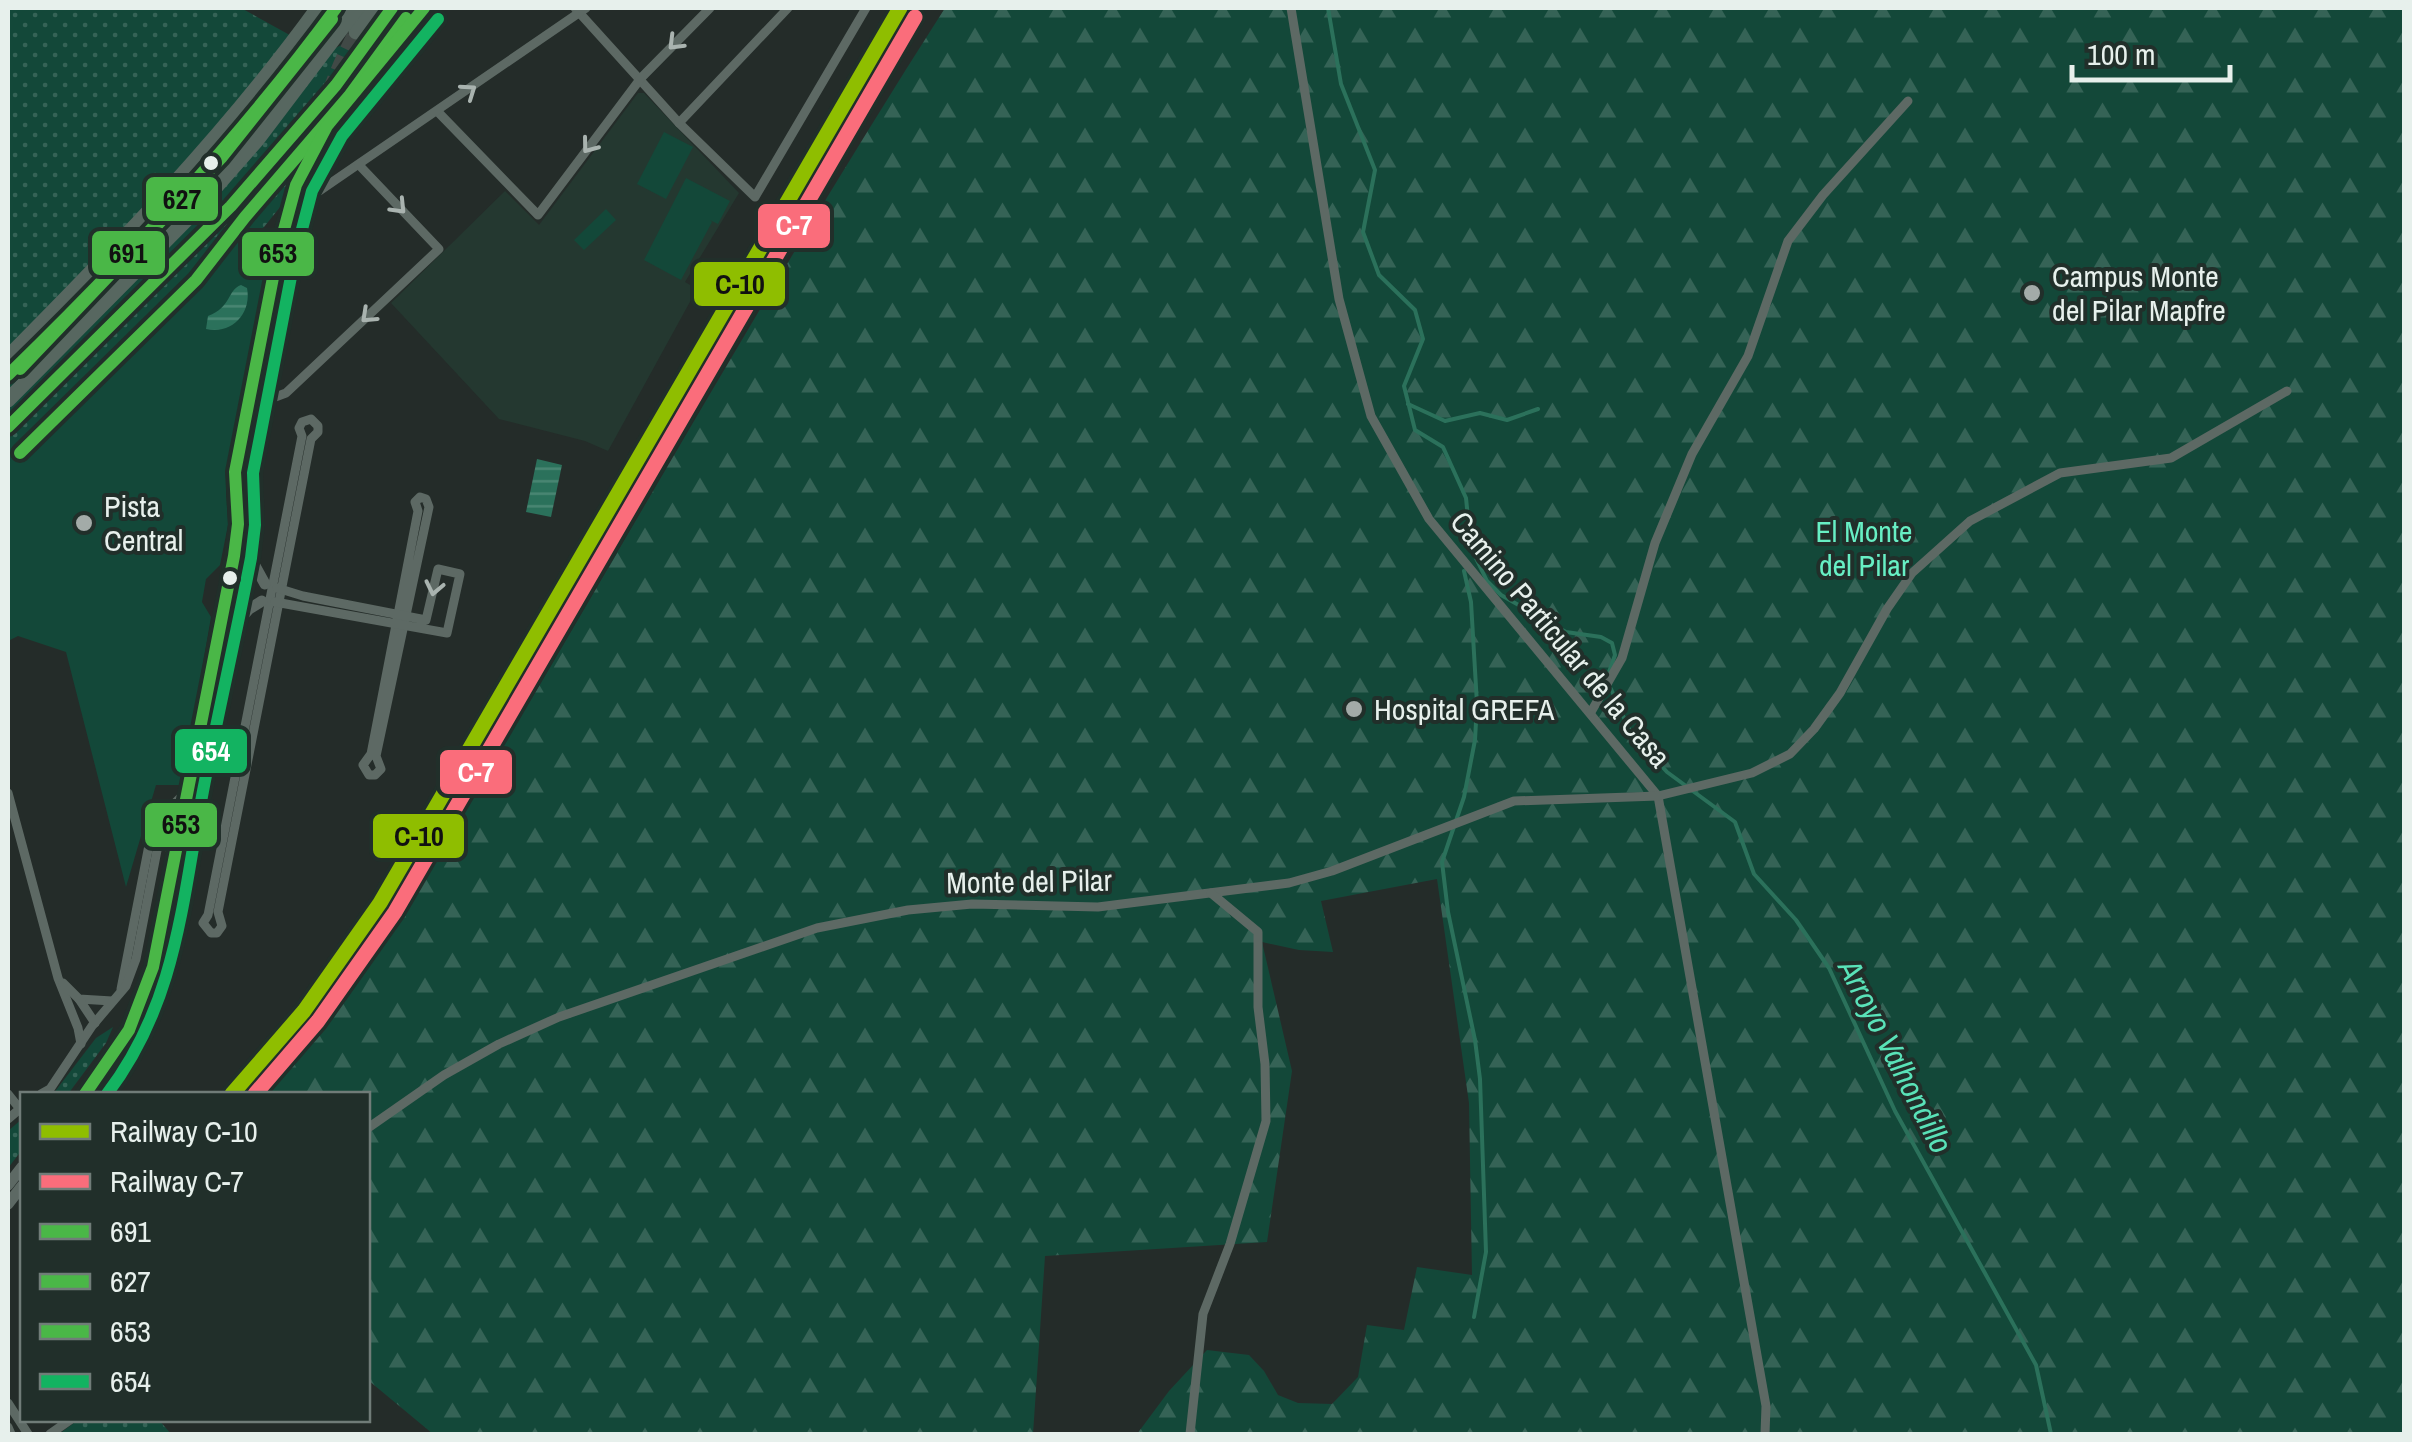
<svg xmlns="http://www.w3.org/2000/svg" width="2412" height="1442" viewBox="0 0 2412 1442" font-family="'Archivo Narrow',sans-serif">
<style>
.built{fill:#243830}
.forest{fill:url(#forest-firs)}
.park{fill:url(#park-dots)}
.pitch{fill:#134839}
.water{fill:url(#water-rules)}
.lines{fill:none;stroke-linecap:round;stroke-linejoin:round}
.stream{stroke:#2b715b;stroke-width:4}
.motorway-tunnel{stroke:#414946;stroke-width:15;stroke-dasharray:15 8;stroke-linecap:butt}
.minor{stroke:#5d6964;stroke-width:9}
.tertiary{stroke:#5d6964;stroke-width:11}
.motorway{stroke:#576760;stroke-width:15}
.bus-1-casing{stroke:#212f2a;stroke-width:20}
.bus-2-casing{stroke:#212f2a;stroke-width:20}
.bus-3-casing{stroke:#212f2a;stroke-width:20}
.bus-4-casing{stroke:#212f2a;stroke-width:20}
.bus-1{stroke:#4ab747;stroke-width:12}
.bus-2{stroke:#4ab747;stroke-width:12}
.bus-3{stroke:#4ab747;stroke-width:12}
.bus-4{stroke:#13b361;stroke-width:12}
.rail-1-casing{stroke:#212f2a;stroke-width:22}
.rail-2-casing{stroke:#212f2a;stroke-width:22}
.rail-1{stroke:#8fbe00;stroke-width:15}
.rail-2{stroke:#fa6d7b;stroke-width:15}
.oneway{stroke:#a9b3af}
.bus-dot{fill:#e7f0ec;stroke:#212f2a;stroke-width:4}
.poi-dot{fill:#a3aba8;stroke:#212f2a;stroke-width:4}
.labels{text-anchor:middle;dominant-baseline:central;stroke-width:8;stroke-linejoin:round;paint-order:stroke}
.poi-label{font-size:30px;fill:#e7f0ec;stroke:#212f2a;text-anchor:start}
.park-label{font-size:30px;fill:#67efc4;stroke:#212f2a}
.street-label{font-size:30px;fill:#e7f0ec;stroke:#212f2a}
.water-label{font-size:32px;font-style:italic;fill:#59e2b8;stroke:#212f2a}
.line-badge{stroke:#212f2a;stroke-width:4}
.badge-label{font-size:28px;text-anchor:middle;font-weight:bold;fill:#fff}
.pale-badge-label{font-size:28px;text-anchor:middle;font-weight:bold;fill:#111}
</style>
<defs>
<pattern id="forest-firs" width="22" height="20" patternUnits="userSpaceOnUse" patternTransform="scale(2.5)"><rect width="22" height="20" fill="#134839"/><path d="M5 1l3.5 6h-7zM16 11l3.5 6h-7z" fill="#356356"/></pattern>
<pattern id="park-dots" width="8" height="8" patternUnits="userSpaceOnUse" patternTransform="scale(2.5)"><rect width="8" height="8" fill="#134839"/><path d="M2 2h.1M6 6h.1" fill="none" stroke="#356356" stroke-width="1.8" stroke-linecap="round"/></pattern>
<pattern id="water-rules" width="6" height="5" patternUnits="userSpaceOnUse" patternTransform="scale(2.5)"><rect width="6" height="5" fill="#2b715b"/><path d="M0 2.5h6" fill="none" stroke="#4a8673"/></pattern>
</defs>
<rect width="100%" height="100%" fill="#242c29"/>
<polygon class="built" points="638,93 644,93 739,193 685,282 697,289 608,451 585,441 499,419 391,303 505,191 539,225"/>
<path class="forest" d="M945 8H2404V1434H1137L1169 1391 1207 1350 1249 1355 1264 1371 1278 1395 1298 1403 1332 1404 1358 1377 1367 1325 1404 1330 1417 1267 1472 1275 1469 1103 1437 879 1321 901 1333 952 1299 950 1262 942 1292 1071 1267 1242 1045 1256 1033 1434H433L368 1380V1094H264C400 926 510 737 618 551 725 368 831 186 945 8Z"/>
<g class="park">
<polygon points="8,8 241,8 324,54 412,8 430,8 355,114 264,227 8,464"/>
<polygon points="113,1027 106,1043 68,1094 53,1094 96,1038"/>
<polygon points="22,1119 22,1150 8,1168 8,1131"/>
<polygon points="78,1420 159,1420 171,1434 59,1434"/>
</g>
<g class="pitch">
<polygon points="664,132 693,147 666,199 637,184"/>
<polygon points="686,178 730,201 718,224 710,220 712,222 681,280 644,260"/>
<polygon points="606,209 616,220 584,250 574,240"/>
<polygon points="248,241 257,250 265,271 226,491 228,525 220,565 206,579 202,602 211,617 182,785 156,785 126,887 66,652 18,636 8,641 8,463 233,242"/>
</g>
<g class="water">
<path d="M241 285 247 288C252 313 232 335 206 329L208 316C232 307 227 290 241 285Z"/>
<polygon points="537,459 562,465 551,517 526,512"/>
</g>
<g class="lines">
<g class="stream">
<polyline points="1328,8 1341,84 1375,170 1363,232 1379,275 1415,310 1423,339 1404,386 1415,430 1443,447 1466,498 1471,548 1487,581 1501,595 1566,632 1601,637 1612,643 1615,655 1607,678"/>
<polyline points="1408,404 1445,421 1480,413 1507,420 1538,409"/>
<polyline points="1464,571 1471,602 1477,704 1475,740 1464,797 1442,862 1448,912 1475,1040 1480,1079 1486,1252 1474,1317"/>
<polyline points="1611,689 1629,729 1667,772 1735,822 1754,874 1796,920 1829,968 1895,1111 2036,1365 2051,1434"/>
</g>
<path class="motorway-tunnel" d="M283 270C300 187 317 107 356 32"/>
<g class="minor">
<polyline points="575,8 679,123 755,197 866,8"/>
<polyline points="1291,8 1339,299 1371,416 1429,519 1658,796 1766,1406 1765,1434"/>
<polyline points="438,112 538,215 641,78 710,8"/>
<polyline points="679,123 788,8"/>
<polyline points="309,198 586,8"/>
<polyline points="270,399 286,393 439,249 359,165"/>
<polygon points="311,419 318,426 318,432 311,439 218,912 222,926 217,933 211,933 203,923 208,915 302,436 299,428 302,422"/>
<polygon points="420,497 426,499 429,507 376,756 381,769 375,775 369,775 363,765 371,754 418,511 415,502"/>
<polyline points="275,602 447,633 460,574 438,569 426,620 303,596 277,588"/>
<polyline points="1591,712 1622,658 1655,543 1692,454 1748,356 1788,241 1823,195 1908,101"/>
<polyline points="8,793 58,978 78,1028 81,1044"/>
<polyline points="63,983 79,999 112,1001"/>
<polyline points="121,989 149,845 156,822 183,795"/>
<polyline points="79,999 95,1023"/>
<polyline points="8,1094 20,1109"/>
<polyline points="41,1094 50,1089 92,1026 126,986 136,959 160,835 173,854"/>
<polyline points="8,1119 22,1107"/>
<polyline points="368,1128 444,1075 499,1044 559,1017 817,928 908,910 972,904 1098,907 1289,883 1332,871 1514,801 1658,796 1752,773 1790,754 1814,729 1840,693 1887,609 1912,573 1970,521 2060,473 2171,458 2287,391"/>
<polyline points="8,1403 28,1434"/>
<polyline points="8,1427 11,1434"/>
<polyline points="50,1434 70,1420"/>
<polyline points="1190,1434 1203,1314 1230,1244 1266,1121 1265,1064 1258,1007 1258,932 1211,893"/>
</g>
<g class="tertiary">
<polyline points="248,553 265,584"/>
<polyline points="232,628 249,609 262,601"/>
<polyline points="156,822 176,821 181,831"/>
<path d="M85 1094C160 1006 159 932 179 825 195 735 216 645 234 556L238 524 235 472 278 252 296 185 327 126 424 8"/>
<path d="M99 1094C130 1057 151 1022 164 975L247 550 251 503 300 230 316 170 351 106"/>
<polyline points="8,1185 22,1167"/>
<polyline points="8,1204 22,1186"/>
</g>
<g class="motorway">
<polyline points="356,32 373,8"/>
<path d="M8 357C118 246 226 135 318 8"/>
<path d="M8 375C127 260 240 142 336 8"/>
<polyline points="8,400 192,214 257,140 357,8"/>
<polyline points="8,427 231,206 336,85 392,8"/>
<polyline points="238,524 283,270"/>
</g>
<defs>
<g id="bus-1">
<path d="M8 375C126 260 238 141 336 8"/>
<polyline points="8,427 231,206 336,85 392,8"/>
</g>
<g id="bus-2">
<polyline points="20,369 222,157 332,19"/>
<polyline points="20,453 196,280 245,217 349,96 406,18"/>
</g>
<polyline id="bus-3" points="85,1094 129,1030 153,967 234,556 238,524 235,472 278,252 296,185 327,126 424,8"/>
<path id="bus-4" d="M107 1094C177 1002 182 901 203 791 218 713 236 636 251 558L255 525 253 473 295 256 312 191 342 136 438 19"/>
</defs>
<use href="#bus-1" class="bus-1-casing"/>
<use href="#bus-2" class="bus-2-casing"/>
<use href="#bus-3" class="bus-3-casing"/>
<use href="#bus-4" class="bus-4-casing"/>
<use href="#bus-1" class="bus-1"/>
<use href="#bus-2" class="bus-2"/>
<use href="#bus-3" class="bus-3"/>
<use href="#bus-4" class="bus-4"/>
<defs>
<polyline id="rail-1" points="232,1094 304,1011 380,903 900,8"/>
<polyline id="rail-2" points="255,1094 318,1021 395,912 915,17"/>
</defs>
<use href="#rail-1" class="rail-1-casing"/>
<use href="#rail-2" class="rail-2-casing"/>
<use href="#rail-1" class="rail-1"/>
<use href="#rail-2" class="rail-2"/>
</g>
<defs><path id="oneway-chevron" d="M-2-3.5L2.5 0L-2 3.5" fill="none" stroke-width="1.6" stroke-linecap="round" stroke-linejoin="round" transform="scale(2.5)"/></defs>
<g class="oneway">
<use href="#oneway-chevron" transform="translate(675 43) rotate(135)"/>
<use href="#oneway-chevron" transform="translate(469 91) rotate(-35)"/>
<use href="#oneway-chevron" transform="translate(589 146) rotate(127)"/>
<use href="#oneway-chevron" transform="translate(399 207) rotate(46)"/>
<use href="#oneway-chevron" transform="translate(368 316) rotate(137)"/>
<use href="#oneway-chevron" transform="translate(434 588) rotate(102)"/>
</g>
<g class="bus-dot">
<circle cx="211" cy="163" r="9"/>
<circle cx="230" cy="578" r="9"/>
</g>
<g class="poi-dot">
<circle cx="2032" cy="293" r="10"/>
<circle cx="84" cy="523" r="10"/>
<circle cx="1354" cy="709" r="10"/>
</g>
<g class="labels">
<g class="poi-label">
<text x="2052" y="276">Campus Monte<tspan x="2052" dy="34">del Pilar Mapfre</tspan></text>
<text x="104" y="506">Pista<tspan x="104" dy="34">Central</tspan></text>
<text x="1374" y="709">Hospital GREFA</text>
</g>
<g class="park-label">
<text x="1864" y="531">El Monte<tspan x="1864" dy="34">del Pilar</tspan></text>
</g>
<g class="street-label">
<text transform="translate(1561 639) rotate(50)">Camino Particular de la Casa</text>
<text transform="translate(1029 881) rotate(-1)">Monte del Pilar</text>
</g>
<g class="water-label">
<text transform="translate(1896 1056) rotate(63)">Arroyo Valhondillo</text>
</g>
</g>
<g class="line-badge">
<rect x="144" y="175" width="76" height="48" rx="10" fill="#4ab747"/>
<rect x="756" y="202" width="76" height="48" rx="10" fill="#fa6d7b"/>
<rect x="90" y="229" width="77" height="48" rx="10" fill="#4ab747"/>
<rect x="240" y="230" width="76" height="48" rx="10" fill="#4ab747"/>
<rect x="692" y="260" width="95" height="48" rx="10" fill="#8fbe00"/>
<rect x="173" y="727" width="76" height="48" rx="10" fill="#13b361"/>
<rect x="438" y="748" width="76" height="48" rx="10" fill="#fa6d7b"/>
<rect x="143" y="801" width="76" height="48" rx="10" fill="#4ab747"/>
<rect x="371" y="812" width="95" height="48" rx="10" fill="#8fbe00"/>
</g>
<g class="badge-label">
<text x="794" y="235">C-7</text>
<text x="211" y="761">654</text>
<text x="476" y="782">C-7</text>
</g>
<g class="pale-badge-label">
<text x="182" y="209">627</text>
<text x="128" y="263">691</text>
<text x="278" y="263">653</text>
<text x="740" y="294">C-10</text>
<text x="181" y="834">653</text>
<text x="419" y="846">C-10</text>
</g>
<rect width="2412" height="1442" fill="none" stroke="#e7f0ec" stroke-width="20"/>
<rect x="20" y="1092" width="350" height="330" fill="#212f2a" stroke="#707c78" stroke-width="2.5"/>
<rect x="40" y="1124" width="50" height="15" fill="#8fbe00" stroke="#707c78" stroke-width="2.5"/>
<text x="110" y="1142" font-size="30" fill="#e7f0ec">Railway C-10</text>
<rect x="40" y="1174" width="50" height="15" fill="#fa6d7b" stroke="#707c78" stroke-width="2.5"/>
<text x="110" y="1192" font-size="30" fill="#e7f0ec">Railway C-7</text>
<rect x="40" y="1224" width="50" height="15" fill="#4ab747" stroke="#707c78" stroke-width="2.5"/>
<text x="110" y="1242" font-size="30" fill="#e7f0ec">691</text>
<rect x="40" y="1274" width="50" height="15" fill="#4ab747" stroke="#707c78" stroke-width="2.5"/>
<text x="110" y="1292" font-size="30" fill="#e7f0ec">627</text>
<rect x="40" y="1324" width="50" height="15" fill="#4ab747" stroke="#707c78" stroke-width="2.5"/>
<text x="110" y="1342" font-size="30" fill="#e7f0ec">653</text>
<rect x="40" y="1374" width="50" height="15" fill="#13b361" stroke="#707c78" stroke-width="2.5"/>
<text x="110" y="1392" font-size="30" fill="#e7f0ec">654</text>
<path d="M2072 65v15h158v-15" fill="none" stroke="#e7f0ec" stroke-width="5"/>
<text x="2087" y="65" font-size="30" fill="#e7f0ec" stroke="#212f2a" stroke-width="8" paint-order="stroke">100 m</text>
</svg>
